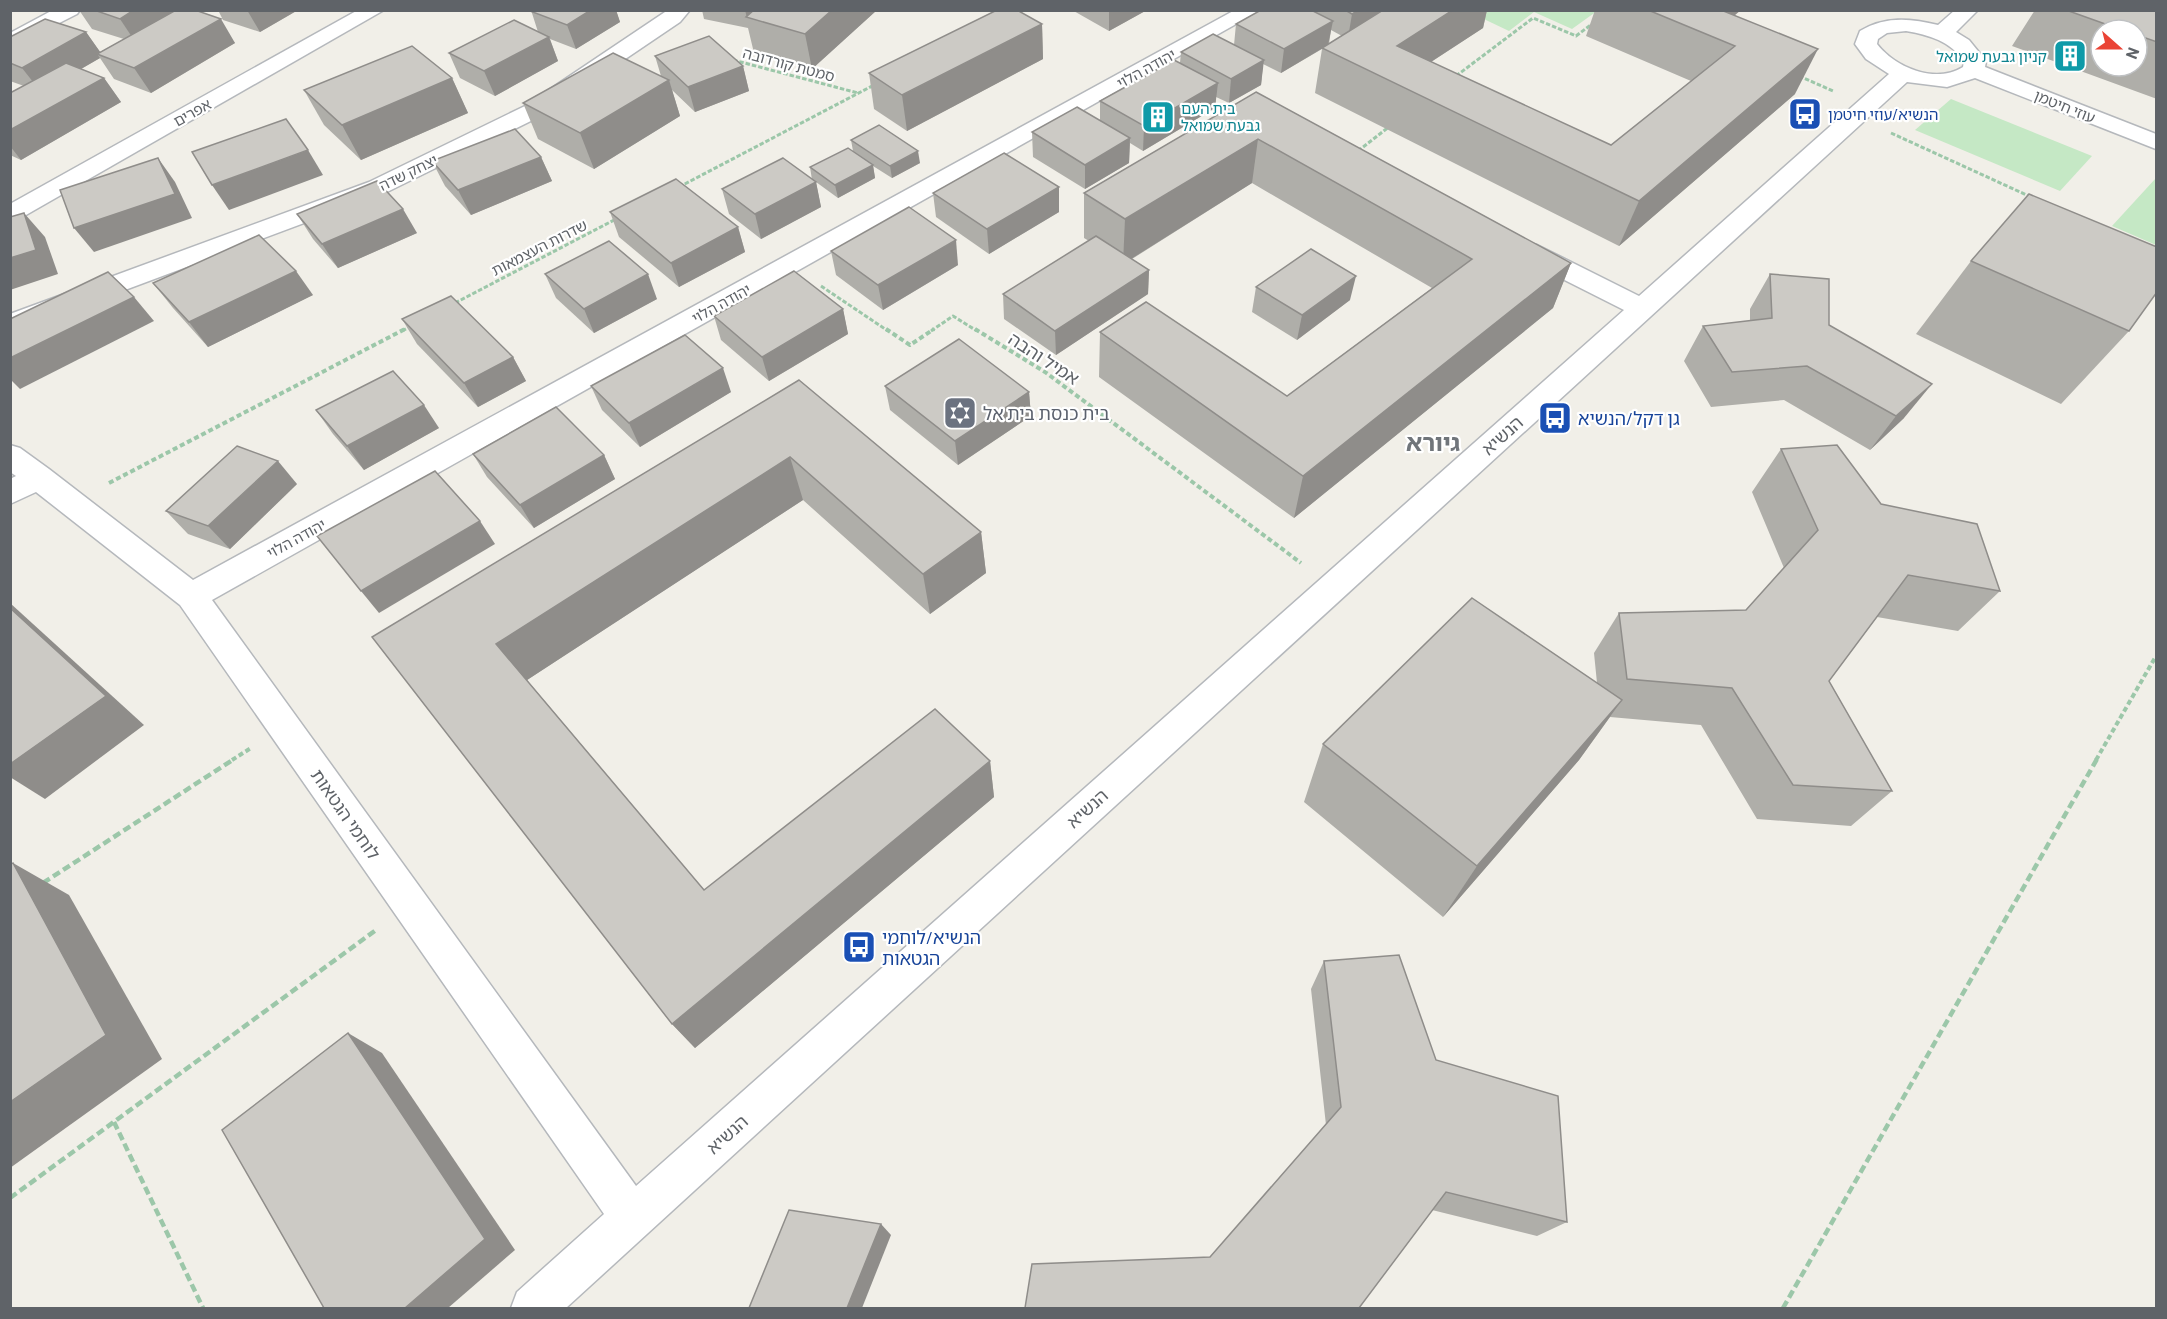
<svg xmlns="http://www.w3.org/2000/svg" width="2167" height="1319" viewBox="0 0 2167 1319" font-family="Barlow,'Noto Sans Hebrew',sans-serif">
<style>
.green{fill:#c5e8c5}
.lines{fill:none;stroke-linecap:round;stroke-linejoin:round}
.minor-casing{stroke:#b5b8bc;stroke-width:3}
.path-far2{stroke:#9cc7a9;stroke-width:3;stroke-dasharray:4.5 2;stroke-linecap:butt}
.path-far1{stroke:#9cc7a9;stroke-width:4;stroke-dasharray:5 3;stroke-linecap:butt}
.path{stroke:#9cc7a9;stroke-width:4.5;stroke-dasharray:8 4;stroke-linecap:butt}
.minor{fill:#fff;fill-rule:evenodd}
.wall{fill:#afaea9;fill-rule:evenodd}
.shaded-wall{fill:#8f8d8a}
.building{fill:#cccac5;stroke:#8f8d8a;stroke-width:1.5}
.labels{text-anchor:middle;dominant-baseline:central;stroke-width:4.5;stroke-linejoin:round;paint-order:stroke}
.far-culture-label{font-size:15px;fill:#0d838f;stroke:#fff;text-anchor:end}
.far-street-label{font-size:15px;fill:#5f6368;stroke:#fff}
.far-transit-label{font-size:15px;fill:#164399;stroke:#fff;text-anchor:start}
.street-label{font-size:18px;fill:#5f6368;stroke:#fff}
.worship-label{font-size:18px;fill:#5b616d;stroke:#fff;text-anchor:start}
.transit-label{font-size:18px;fill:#164399;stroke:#fff;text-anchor:start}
.district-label{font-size:24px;font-weight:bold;fill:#70757a;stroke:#fff}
</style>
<rect width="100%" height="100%" fill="#f1efe8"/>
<g class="green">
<polygon points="1467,11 1597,11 1572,29 1534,12 1509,31"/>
<polygon points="1951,99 2092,156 2060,191 1915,130"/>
<polygon points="2156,178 2156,245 2112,226"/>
</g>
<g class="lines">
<defs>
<g id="minor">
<polygon points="53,10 80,10 77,14 10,48 10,33"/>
<polygon points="358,10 384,10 19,219 10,221 10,204"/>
<polygon points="668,10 690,10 680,22 541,116 387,192 10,333 10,314 369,182 525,106"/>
<path d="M1235 10H1261L212 600 636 1186 1624 310 1519 257 1515 251 1519 245 1528 243 1537 245 1639 296 1889 74 1866 59 1855 44 1860 31C1885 16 1910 18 1938 25L1955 10H1978L1956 32 1969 40 1986 61 1985 67 2156 134V149L1975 78 1947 87 1907 82 566 1308H511L517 1292 604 1214 180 605 36 492 10 504V479L16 476 10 472V445L20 448 49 469 193 580ZM1906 31C1929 35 1950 41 1964 61L1963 67C1935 84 1896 68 1877 44L1878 39 1887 33Z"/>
</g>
</defs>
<use href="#minor" class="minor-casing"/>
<g class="path-far2">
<polyline points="733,60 858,93"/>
<polyline points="1456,76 1533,18 1576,36 1592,24"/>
<polyline points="1799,76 1833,91"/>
<polyline points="1891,133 2031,197"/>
<polyline points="1358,151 1390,126"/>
<polyline points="679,187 874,85"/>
<polyline points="821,286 888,331"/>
<polyline points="455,303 616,219"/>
<polyline points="402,331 411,326"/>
<polyline points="931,331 953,316 977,331"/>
</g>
<g class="path-far1">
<polyline points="886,329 910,345 934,329"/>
<polyline points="975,329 1045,372 1301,563"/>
<polyline points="109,483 405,329"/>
<polyline points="232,760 251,748"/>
<polyline points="2096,760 2156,656"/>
</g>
<g class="path">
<polyline points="43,883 234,759"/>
<polyline points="114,1122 203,1308"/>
<polyline points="10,1198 376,930"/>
<polyline points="1783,1308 2097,759"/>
</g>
<use href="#minor" class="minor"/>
</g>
<g class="wall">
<polygon points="79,10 195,10 235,43 151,93 114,79 100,58 81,69 104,78 121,102 21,160 10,155 10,93 24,86 10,81 10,37 86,32 100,52 124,39 92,29"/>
<polygon points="218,10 298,10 260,32 223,20"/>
<polygon points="531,10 616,10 620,22 576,49 550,39 558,61 495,96 460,78 449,53 538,32"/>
<polygon points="702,10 877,10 812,69 754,53 748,28 704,19"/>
<polygon points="1072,10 1147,10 1109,31"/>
<path d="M1261 10H1487L1483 28 1431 62 1611 145 1691 81 1586 36 1595 10H1741L1734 16 1795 94 1619 246 1315 93 1322 49 1281 73 1263 64 1261 85 1229 103 1216 97 1215 108 1143 151 1130 143 1129 163 1085 189 1033 157 1032 132 1100 121V101L1180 63 1181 52 1234 45 1236 24ZM1331 30 1342 36 1329 44Z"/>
<path d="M2035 10H2157V99L2012 46ZM2101 30H2137V66H2101Z"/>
<polygon points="1042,24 1043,59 907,131 874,109 869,73"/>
<polygon points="655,56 743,66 749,91 695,112 672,90 680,116 594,169 538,139 523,103 661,76"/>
<polygon points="452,78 468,113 361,160 324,125 304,90"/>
<polygon points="1256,92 1571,263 1553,308 1294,518 1099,377 1100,332 1287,396 1432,288 1252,183 1132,259 1149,270 1148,294 1056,355 1004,319 1003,294 1089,241 1084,238 1084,193"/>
<polygon points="851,140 920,163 892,178 873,166 875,178 838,198 816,182 821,207 761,239 729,214 722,189 812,180 810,167 853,151"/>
<polygon points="541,157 552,181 471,215 445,186 432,161"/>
<polygon points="1059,187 1059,212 989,254 936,217 933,193"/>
<polygon points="610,212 738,227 745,252 679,287 619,237"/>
<polygon points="297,214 417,233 338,268 313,239"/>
<polygon points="831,251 958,265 883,310 836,275"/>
<polygon points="1971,261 2129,331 2061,404 1916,334"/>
<polygon points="545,274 657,299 594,333 556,298"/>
<polygon points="1770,274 1829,325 1904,418 1870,450 1784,400 1711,407 1684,361 1703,326 1750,321 1750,309"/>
<polygon points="153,283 313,295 208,347 173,308"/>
<polygon points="1256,287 1350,300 1297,340 1252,312"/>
<polygon points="843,309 848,334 769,381 721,340 714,316"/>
<polygon points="402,319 513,357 526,381 478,407 417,344"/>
<polygon points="799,380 981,532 986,573 930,614 803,500 527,680 704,890 990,761 994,797 695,1048 672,1024 372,637"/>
<polygon points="591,386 731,392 640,447 602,410"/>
<polygon points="885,386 1029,392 1031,416 958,465 890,410"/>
<polygon points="316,410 439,428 364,470 333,434"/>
<polygon points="1781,449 1881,504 2000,591 1958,631 1877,617 1829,681 1892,791 1851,826 1757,819 1701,725 1610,717 1579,760 1443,917 1304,802 1323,744 1597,683 1594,653 1619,613 1746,610 1784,568 1752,492"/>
<polygon points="473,454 604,455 615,479 534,528 487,477"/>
<polygon points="297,484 230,549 188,534 166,511"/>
<polygon points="1324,961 1436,1060 1567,1222 1537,1236 1432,1210 1210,1257 1326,1125 1311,989"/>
</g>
<g class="shaded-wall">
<polygon points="134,10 192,10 136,43 120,19"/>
<polygon points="247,10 298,10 260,32"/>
<polygon points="591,10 616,10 620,22 576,49 567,25"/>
<polygon points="745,10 767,10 747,18"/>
<polygon points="832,10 877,10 812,69 805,34"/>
<polygon points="1109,10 1147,10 1109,31"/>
<polygon points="1358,10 1388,10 1348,38 1352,14"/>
<polygon points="1453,10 1487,10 1483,28 1397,84 1397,46"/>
<polygon points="1729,10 1741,10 1722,25"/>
<polygon points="221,19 235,43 151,93 134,68"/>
<polygon points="1333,21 1328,45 1281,73 1284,49"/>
<polygon points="1042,24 1043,59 907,131 902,95"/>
<polygon points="86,32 103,56 97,54 100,58 41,92 22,68"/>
<polygon points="549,37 558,61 495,96 484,71"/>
<polygon points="1818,49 1795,94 1619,246 1639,201"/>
<polygon points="1264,60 1261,85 1229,103 1231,79"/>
<polygon points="743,66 749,91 695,112 688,87"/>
<polygon points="104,78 121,102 21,160 10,146 10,130"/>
<polygon points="452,78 468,113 361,160 342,125"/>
<polygon points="669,80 680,116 594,169 580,133"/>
<polygon points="1218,83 1215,108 1143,151 1144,126"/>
<polygon points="1130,138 1129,163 1085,189 1085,165"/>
<polygon points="1258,139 1252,183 1123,264 1125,219"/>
<polygon points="308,150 323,175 229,210 212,185"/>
<polygon points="918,151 920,163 892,178 890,166"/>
<polygon points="541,157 552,181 471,215 458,190"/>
<polygon points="158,158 175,182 192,218 94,252 74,228"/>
<polygon points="873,165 875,178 838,198 835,185"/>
<polygon points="816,182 821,207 761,239 755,214"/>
<polygon points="1059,187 1059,212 989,254 987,229"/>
<polygon points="403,209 417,233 338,268 322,244"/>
<polygon points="24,213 45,237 58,274 10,290 10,258"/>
<polygon points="738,227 745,252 679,287 671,263"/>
<polygon points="956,240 958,265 883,310 878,285"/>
<polygon points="1571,263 1553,308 1294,518 1303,476"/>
<polygon points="1149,270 1148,294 1056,355 1055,331"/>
<polygon points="296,271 313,295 208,347 189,322"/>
<polygon points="648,274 657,299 594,333 584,309"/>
<polygon points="1356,276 1350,300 1297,340 1302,315"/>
<polygon points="134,297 154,321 20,389 10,379 10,358"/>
<polygon points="843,309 848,334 769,381 762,357"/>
<polygon points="513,357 526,381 478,407 464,383"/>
<polygon points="723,368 731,392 640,447 629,423"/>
<polygon points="1932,384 1904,418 1870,450 1896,416"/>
<polygon points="1029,392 1031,416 958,465 955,441"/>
<polygon points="424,405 439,428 364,470 347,446"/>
<polygon points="604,455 615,479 534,528 520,505"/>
<polygon points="790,457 803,500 524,682 496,644"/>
<polygon points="278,461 297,484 230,549 208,526"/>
<polygon points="480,521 495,544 379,613 361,591"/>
<polygon points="981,532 986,573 930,614 923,574"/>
<polygon points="10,603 144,725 45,799 10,777"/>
<polygon points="1622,700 1579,760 1443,917 1477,866"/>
<polygon points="990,761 994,797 695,1048 672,1024"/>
<polygon points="13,863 69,895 162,1059 10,1168"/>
<polygon points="348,1033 382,1053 515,1250 448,1308 405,1308"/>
<polygon points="881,1224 891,1235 862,1308 847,1308"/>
</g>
<g class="building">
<polygon points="94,10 134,10 120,19"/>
<polygon points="176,10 195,10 221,19 134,68 97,54"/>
<polygon points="591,10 567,25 530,11 531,10"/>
<polygon points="754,10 832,10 805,34 746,17"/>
<polygon points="997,10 1017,10 1042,24 902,95 869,73"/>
<polygon points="1261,10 1311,10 1333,21 1284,49 1236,24"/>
<polygon points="1345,10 1358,10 1352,14"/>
<polygon points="1383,10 1453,10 1397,46 1611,145 1735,46 1648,10 1721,10 1818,49 1639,201 1322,48"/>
<polygon points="2066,10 2157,10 2157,42 2137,35 2137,30 2122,30"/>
<polygon points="45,19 86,32 22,68 10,63 10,37"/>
<polygon points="514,20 549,37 484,71 449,53"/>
<polygon points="1213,34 1264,60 1231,79 1181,52"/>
<polygon points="709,36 743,66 688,87 655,56"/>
<polygon points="412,46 452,78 342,125 304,90"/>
<polygon points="613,53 669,80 580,133 523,103"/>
<polygon points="1174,60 1218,83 1144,126 1100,101"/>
<polygon points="66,63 104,78 10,130 10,93"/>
<polygon points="1256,92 1571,263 1303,476 1100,332 1146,302 1287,396 1472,259 1258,139 1125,219 1084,193"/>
<polygon points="1077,107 1130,138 1085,165 1032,132"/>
<polygon points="286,119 308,150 212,185 192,152"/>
<polygon points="879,125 918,151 890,166 851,140"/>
<polygon points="515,129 541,157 458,190 432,161"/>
<polygon points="848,148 873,165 835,185 810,167"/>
<polygon points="1004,153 1059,187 987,229 933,193"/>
<polygon points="158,158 175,194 74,228 60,190"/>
<polygon points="783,158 816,182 755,214 722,189"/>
<polygon points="676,179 738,227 671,263 610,212"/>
<polygon points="377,181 403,209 322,244 297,214"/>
<polygon points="2029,194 2157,247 2157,292 2129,331 1971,261"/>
<polygon points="909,207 956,240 878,285 831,251"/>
<polygon points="24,213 36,250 10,258 10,217"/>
<polygon points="259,235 296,271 189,322 153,283"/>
<polygon points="1096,236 1149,270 1055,331 1003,294"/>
<polygon points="609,241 648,274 584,309 545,274"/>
<polygon points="1311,249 1356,276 1302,315 1256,287"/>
<polygon points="794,271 843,309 762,357 714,316"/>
<polygon points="108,272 134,297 10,358 10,319"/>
<polygon points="1770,274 1829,279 1829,325 1932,384 1896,416 1807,366 1732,372 1703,326 1772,318"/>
<polygon points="451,296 513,357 464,383 402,319"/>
<polygon points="685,335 723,368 629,423 591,386"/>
<polygon points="959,339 1029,392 955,441 885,386"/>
<polygon points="393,371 424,405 347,446 316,410"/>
<polygon points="799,380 981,532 923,574 790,457 496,644 704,890 935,709 990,761 672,1024 372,637"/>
<polygon points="556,407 604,455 520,505 473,454"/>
<polygon points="1837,445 1881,504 1977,524 2000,591 1908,575 1829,681 1892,791 1793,785 1732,688 1627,679 1619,613 1746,610 1818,530 1781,449"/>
<polygon points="237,446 278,461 208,526 166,511"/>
<polygon points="435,471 480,521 361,591 317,536"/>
<polygon points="1472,598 1622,700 1477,866 1323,744"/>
<polygon points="10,608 106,696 10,764"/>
<polygon points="13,863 106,1035 10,1102 10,865"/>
<polygon points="1399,955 1436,1060 1558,1096 1567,1222 1446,1192 1359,1308 1025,1308 1032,1264 1210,1257 1341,1107 1324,961"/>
<polygon points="348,1033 485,1239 405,1308 324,1308 222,1130"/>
<polygon points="789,1210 881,1224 847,1308 749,1308"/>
</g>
<defs>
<symbol id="building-square" viewBox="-11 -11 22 22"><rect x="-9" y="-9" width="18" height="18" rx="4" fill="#0f9aa8" stroke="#fff"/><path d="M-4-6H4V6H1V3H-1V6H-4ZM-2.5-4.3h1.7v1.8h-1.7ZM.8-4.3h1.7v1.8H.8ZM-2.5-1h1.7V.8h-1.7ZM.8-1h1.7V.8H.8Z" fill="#fff"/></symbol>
<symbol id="bus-square" viewBox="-11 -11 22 22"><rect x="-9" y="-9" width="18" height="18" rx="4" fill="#1a4fb4" stroke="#fff"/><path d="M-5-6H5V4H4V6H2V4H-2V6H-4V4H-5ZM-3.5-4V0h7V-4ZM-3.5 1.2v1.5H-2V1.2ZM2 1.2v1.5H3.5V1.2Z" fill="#fff"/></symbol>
<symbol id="synagogue-square" viewBox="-11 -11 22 22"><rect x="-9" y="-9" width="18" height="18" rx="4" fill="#6b7280" stroke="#fff"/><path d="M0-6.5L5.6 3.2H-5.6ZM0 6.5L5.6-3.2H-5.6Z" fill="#fff"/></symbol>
</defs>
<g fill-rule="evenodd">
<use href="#building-square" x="2051" y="37" width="38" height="38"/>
<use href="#bus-square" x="1786" y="95" width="38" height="38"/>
<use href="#building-square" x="1139" y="98" width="38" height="38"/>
<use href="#synagogue-square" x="941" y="394" width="38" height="38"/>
<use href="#bus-square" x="1536" y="399" width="38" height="38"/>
<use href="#bus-square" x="840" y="928" width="38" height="38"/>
</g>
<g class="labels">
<g class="far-culture-label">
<text x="2047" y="56">קניון גבעת שמואל</text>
<text x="1181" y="108" text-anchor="start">בית העם<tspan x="1181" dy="17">גבעת שמואל</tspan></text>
</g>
<g class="far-street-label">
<text transform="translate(789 64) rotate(15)">סמטת קורדובה</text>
<text transform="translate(1146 68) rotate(-29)">יהודה הלוי</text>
<text transform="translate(2065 106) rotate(22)">עוזי חיטמן</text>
<text transform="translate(192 112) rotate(-29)">אפרים</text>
<text transform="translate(408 172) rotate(-26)">יצחק שדה</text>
<text transform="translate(539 247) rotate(-27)">שדרות העצמאות</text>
<text transform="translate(721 303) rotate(-29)">יהודה הלוי</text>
<text transform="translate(296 538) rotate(-29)">יהודה הלוי</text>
</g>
<g class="far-transit-label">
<text x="1828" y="114">הנשיא/עוזי חיטמן</text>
</g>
<g class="street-label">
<text transform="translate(1044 358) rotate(33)">אמיל והבה</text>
<text transform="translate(1502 435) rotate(-42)">הנשיא</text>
<text transform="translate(1087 808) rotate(-42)">הנשיא</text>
<text transform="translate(346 814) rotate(55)">לוחמי הגטאות</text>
<text transform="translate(727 1134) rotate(-42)">הנשיא</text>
</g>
<g class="worship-label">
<text x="983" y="413">בית כנסת בית אל</text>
</g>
<g class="transit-label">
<text x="1578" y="418">גן דקל/הנשיא</text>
<text x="882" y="937">הנשיא/לוחמי<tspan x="882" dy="21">הגטאות</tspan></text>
</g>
<g class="district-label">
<text x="1433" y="441">גיורא</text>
</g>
</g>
<rect width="2167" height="1319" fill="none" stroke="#5f6368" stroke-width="24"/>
<g transform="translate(2119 48) rotate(111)"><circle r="28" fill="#ffffff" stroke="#bfc1c3" stroke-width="1.5"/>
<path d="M0-4.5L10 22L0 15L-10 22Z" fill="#ea4335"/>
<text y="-9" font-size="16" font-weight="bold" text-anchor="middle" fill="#5f6368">N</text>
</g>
</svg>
